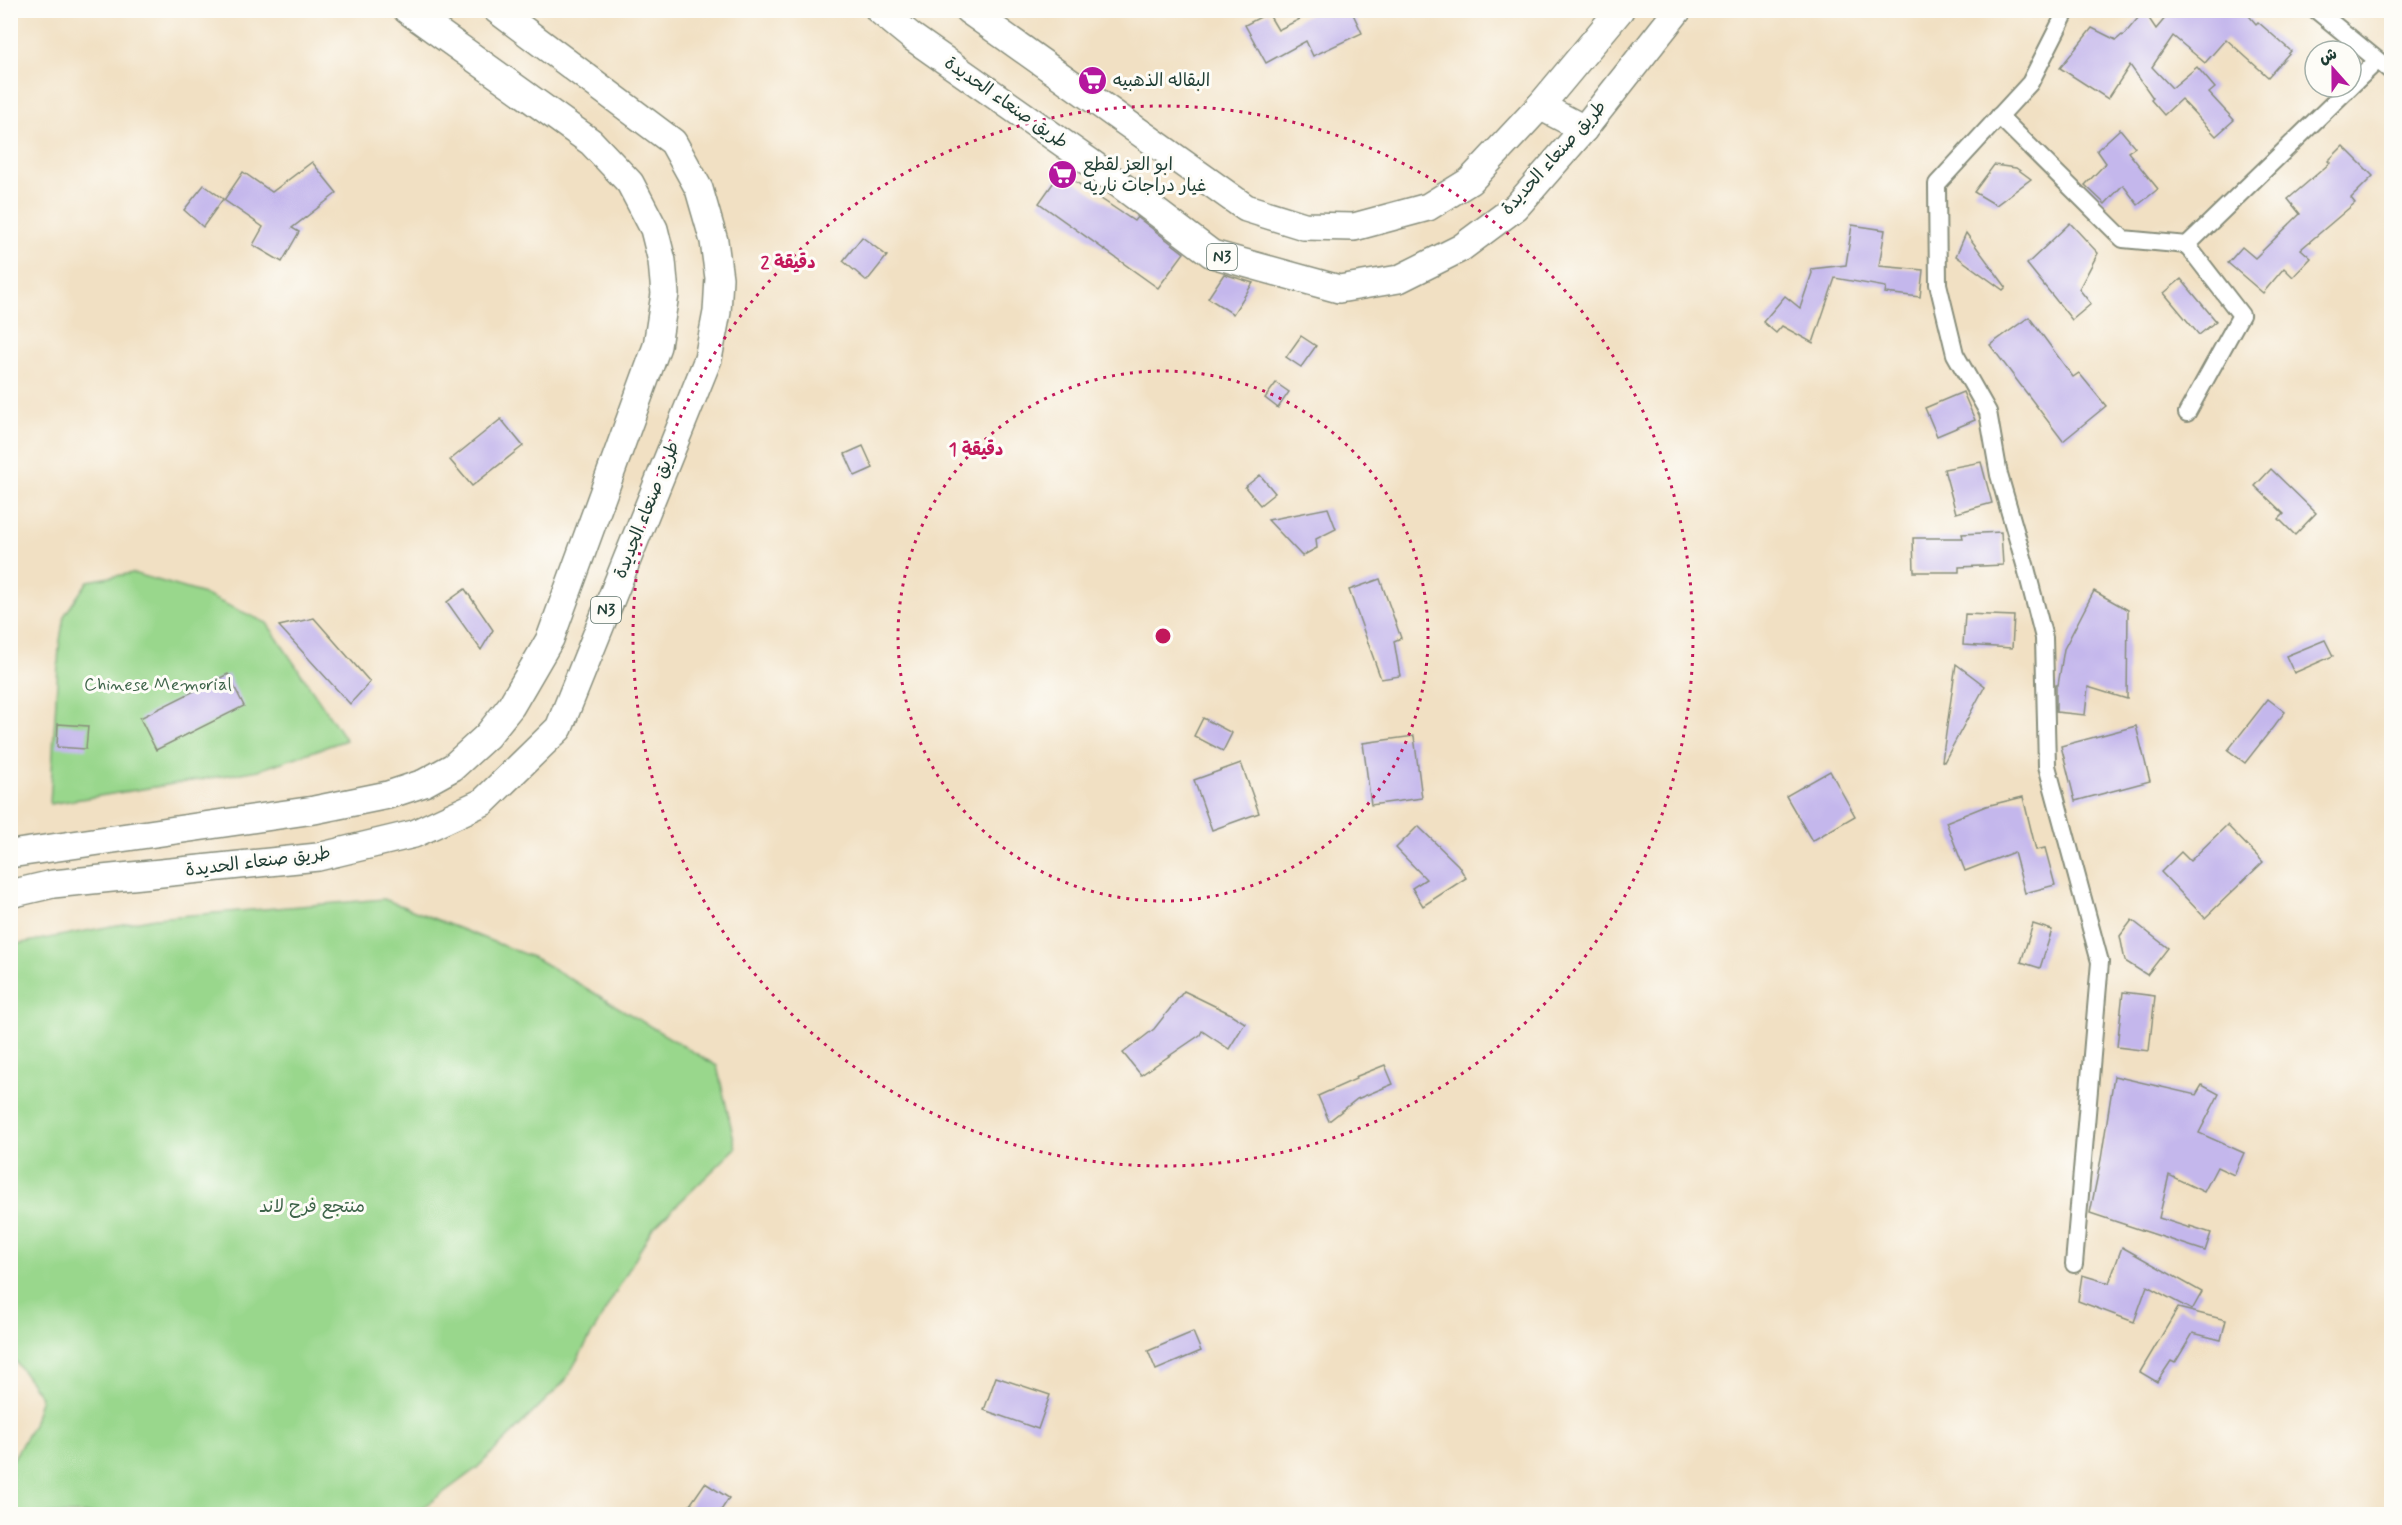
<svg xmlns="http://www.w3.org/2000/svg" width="2402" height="1525" viewBox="0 0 2402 1525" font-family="Mynerve,'Playpen Sans Arabic',sans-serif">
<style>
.green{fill:#99d78c;stroke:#5c8a60;stroke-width:1.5}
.building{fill:#c4b7ec}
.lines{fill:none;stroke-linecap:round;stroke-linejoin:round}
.street-casing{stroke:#888e7c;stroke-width:20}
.primary-casing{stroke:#888e7c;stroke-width:30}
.street{stroke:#fff;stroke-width:16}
.primary{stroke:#fff;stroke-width:27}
.ring{fill:none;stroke:#c2185b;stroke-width:3;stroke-dasharray:3 6}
.labels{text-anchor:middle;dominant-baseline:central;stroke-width:6;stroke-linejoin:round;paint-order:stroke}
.shield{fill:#fdfcf7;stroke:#62766e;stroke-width:1.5}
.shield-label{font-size:16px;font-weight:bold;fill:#1f3d34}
.poi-label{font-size:18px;fill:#1f3d34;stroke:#fdfcf7;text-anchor:start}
.street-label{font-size:18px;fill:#1f3d34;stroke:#fdfcf7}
.park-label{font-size:18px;fill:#3e644a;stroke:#fdfcf7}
.centre{fill:#c2185b;stroke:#fdfcf7;stroke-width:3}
.ring-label{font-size:18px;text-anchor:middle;font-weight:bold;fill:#c2185b;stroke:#fdfcf7;stroke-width:6;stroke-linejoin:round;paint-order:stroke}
</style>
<rect width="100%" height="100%" fill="#fdfcf7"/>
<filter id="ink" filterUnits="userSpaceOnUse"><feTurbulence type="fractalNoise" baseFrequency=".0167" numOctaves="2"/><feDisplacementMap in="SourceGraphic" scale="12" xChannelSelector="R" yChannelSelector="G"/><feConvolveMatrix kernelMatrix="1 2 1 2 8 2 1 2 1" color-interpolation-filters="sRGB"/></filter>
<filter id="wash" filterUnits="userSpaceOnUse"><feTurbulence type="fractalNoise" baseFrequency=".008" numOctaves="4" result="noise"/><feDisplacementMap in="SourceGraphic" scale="24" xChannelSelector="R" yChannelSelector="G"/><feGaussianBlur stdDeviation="1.35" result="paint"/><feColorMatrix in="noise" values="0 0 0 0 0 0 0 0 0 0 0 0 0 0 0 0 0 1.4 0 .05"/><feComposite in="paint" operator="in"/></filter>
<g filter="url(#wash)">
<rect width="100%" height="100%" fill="#f1e0c3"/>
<g class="green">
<polygon points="133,573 201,593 267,623 346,740 259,770 50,804 59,647 64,616 88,581"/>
<polygon points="384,899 537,959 717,1066 736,1148 652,1229 565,1381 477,1468 414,1514 11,1514 11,1463 33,1425 41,1397 11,1355 11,945 155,918"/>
</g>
<g id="blocks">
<g class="building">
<polygon points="1318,10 1351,10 1362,33 1313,56 1306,41 1266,63 1245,25 1268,13 1278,30"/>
<polygon points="2172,10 2244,10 2256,24 2258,22 2291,51 2268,77 2226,39 2205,63 2173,36 2152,67 2172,88 2197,67 2215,88 2209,93 2234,120 2216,136 2181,99 2164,115 2151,100 2153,98 2130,65 2108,99 2060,68 2092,28 2116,40 2122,35 2123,36 2144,11 2156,29"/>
<polygon points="2120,129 2135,147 2128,152 2158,189 2138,205 2123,185 2105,204 2085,185 2106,163 2097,150"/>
<polygon points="2343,146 2373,176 2351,198 2355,203 2301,249 2311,258 2293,277 2284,268 2263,293 2228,263 2242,247 2255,258 2300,214 2288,199 2330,163 2328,161"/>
<polygon points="312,162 337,193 292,228 299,232 282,262 253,245 263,227 224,200 243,172 272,192"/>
<polygon points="1994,165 2016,168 2031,179 1996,205 1974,192"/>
<polygon points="1061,172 1134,221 1137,217 1184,253 1158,288 1039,203"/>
<polygon points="204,185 223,199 203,227 184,210"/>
<polygon points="2070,223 2098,253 2079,289 2091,304 2072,320 2027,264"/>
<polygon points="1852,225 1885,230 1879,266 1923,270 1920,297 1885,293 1886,287 1835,278 1813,343 1782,326 1776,333 1763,322 1785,296 1800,308 1812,273 1811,269 1846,265"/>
<polygon points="1966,233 2006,287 2003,290 1956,256"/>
<polygon points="862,237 887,256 867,281 843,261"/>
<polygon points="1224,274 1253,283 1233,314 1208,298"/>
<polygon points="2181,279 2216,321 2199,335 2164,293"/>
<polygon points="2029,317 2073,377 2079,373 2106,406 2063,441 1990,345"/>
<polygon points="1301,336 1316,346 1301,367 1286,357"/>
<polygon points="1276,383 1289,392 1278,408 1265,398"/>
<polygon points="1963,392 1975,420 1937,436 1925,408"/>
<polygon points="501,419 523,446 472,486 450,460"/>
<polygon points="863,446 873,468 855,476 845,454"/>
<polygon points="1981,462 1992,503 1956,513 1944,469"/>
<polygon points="2271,469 2316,513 2295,535 2279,519 2284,514 2255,486"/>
<polygon points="1260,475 1275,493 1260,505 1245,487"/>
<polygon points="1328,508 1336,529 1316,539 1317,548 1302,556 1268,520"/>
<polygon points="2001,532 2003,565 1959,567 1959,572 1914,572 1913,538 1963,538 1962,534"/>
<polygon points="1380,579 1401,638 1394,641 1400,676 1381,679 1349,590"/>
<polygon points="465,589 493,630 481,650 447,602"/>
<polygon points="2094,591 2128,610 2127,699 2088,687 2085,715 2056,712 2056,685 2058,685 2064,649"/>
<polygon points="1965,614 2014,616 2012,648 1963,645"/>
<polygon points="314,618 370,682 350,704 279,626"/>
<polygon points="2325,640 2333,656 2294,673 2286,656"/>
<polygon points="1956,664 1985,686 1944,762 1942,761"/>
<polygon points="228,674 244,706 156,750 140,718"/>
<polygon points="2268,699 2285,712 2245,763 2228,750"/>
<polygon points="1203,718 1232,733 1223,751 1194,736"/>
<polygon points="58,724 88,726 86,749 57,747"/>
<polygon points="2136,726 2150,781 2075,801 2061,746"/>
<polygon points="1414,736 1422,798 1371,805 1363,743"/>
<polygon points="1241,763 1259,813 1212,830 1194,780"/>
<polygon points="1830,771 1855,816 1812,841 1786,796"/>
<polygon points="2023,797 2036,850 2045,848 2055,885 2025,893 2014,852 1965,871 1946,822 1986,806"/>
<polygon points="2227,825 2263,862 2205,918 2161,872 2181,852 2190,861"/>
<polygon points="1418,826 1458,865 1466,878 1423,906 1412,888 1426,879 1396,848"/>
<polygon points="2132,920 2168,948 2147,975 2125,961 2120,936"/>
<polygon points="2033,924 2052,930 2040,968 2021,962"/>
<polygon points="1184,991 1229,1013 1245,1023 1229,1049 1202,1031 1200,1035 1141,1075 1123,1053 1154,1029"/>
<polygon points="2123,992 2155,996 2149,1051 2117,1047"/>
<polygon points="1385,1065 1393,1084 1357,1099 1329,1121 1318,1096 1356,1079 1355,1077"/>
<polygon points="2114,1076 2196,1095 2202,1085 2219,1094 2199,1133 2244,1153 2234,1175 2217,1167 2204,1192 2169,1175 2159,1218 2190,1228 2190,1226 2211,1233 2205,1251 2090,1213 2101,1159"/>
<polygon points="2122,1247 2202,1292 2192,1310 2147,1286 2134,1322 2078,1301 2082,1275 2109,1283"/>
<polygon points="2178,1308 2226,1320 2221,1340 2193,1333 2175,1363 2171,1361 2157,1382 2140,1372"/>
<polygon points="1193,1332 1201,1351 1156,1370 1148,1351"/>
<polygon points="996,1377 1050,1395 1038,1429 984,1410"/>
<polygon points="705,1483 729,1498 718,1515 683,1515"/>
</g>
</g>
</g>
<g filter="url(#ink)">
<use href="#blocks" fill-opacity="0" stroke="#888e7c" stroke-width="1.5"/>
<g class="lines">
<defs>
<g id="street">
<polyline points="2067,10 2030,83 1937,184 1938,284 1955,354 1988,412 1999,475 2026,568 2044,638 2047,766 2100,962 2074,1264"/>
<polyline points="2316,10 2392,72"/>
<polyline points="2351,86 2377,61"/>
<polyline points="1999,116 2123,239 2187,245"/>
<polyline points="2187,413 2241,315 2187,245 2350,87"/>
</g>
<g id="primary">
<polyline points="879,10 912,37 1094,165 1212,254 1339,289 1399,279 1461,248 1516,207 1584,129 1678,10"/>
<polyline points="968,10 1246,208 1304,226 1354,227 1428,207 1470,181 1540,106 1620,10"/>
<polyline points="1540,106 1584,129"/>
<polyline points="10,854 314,810 388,795 424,783 453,767 487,736 511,706 550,639 657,346 665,294 662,261 654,229 630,183 591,142 407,10"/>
<polyline points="10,894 53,884 318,857 414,834 483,802 559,728 708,359 717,312 719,278 714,241 699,189 673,142 497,10"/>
</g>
</defs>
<use href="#street" class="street-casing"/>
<use href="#primary" class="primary-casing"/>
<use href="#street" class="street"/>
<use href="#primary" class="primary"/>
</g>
</g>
<g class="ring">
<circle cx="1163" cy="636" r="265"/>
<circle cx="1163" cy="636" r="530"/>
</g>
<defs>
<symbol id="supermarket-disc" viewBox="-11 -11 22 22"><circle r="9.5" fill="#b5179e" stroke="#fdfcf7"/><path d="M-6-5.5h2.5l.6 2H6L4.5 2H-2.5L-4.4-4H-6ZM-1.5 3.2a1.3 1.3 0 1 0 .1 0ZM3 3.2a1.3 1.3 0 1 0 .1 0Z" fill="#fff"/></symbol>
</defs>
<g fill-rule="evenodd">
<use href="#supermarket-disc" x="1076" y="64" width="33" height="33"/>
<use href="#supermarket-disc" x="1046" y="158" width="33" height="33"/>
</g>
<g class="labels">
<g class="shield">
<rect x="1207" y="244" width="30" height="26" rx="4.5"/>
<rect x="591" y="597" width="30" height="26" rx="4.5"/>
</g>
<g class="shield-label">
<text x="1222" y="257">N3</text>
<text x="606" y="610">N3</text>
</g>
<g class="poi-label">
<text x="1113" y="81">البقاله الذهبيه</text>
<text x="1083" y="165">ابو العز لقطع<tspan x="1083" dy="21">غيار دراجات ناريه</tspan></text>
</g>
<g class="street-label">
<text transform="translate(1006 103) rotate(35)">طريق صنعاء الحديدة</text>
<text transform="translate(1554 158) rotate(-48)">طريق صنعاء الحديدة</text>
<text transform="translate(647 510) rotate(-68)">طريق صنعاء الحديدة</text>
<text transform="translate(258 862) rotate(-7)">طريق صنعاء الحديدة</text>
</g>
<g class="park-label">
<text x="158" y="685">Chinese Memorial</text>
<text x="312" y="1207">منتجع فرح لاند</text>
</g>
</g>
<circle cx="1163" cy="636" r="9" class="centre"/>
<g class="ring-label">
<text x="788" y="268">2 دقيقة</text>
<text x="976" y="455">1 دقيقة</text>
</g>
<rect width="2402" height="1525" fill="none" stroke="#fdfcf7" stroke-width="36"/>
<g transform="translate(2333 69) rotate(339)"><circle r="28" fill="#fdfcf7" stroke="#a4b0a9" stroke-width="1.5"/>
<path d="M0-4.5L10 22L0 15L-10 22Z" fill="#b5179e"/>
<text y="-9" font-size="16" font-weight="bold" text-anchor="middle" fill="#1f3d34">ش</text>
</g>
</svg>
